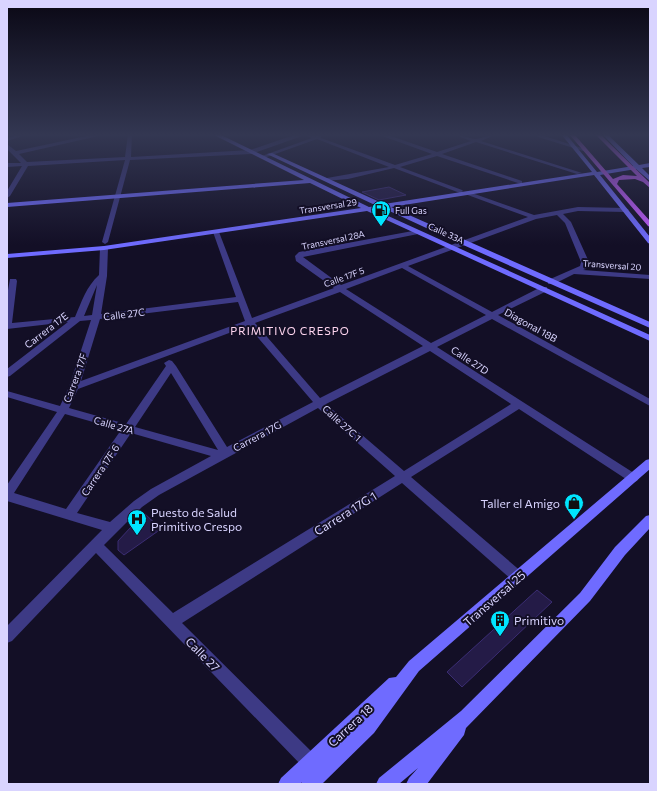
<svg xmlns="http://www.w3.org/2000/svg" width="657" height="791" viewBox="0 0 657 791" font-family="Commissioner,sans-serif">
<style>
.building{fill:#241b47;stroke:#3b2d73}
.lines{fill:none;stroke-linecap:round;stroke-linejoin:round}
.street{fill:#3d3a85;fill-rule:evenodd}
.secondary{fill:#6f6bff;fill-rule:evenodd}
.primary{fill:#c25bff;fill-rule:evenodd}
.labels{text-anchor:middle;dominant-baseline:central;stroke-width:4;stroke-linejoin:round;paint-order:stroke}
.far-street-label{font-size:9px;fill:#d9d4ff;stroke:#130f26}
.far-poi-label{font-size:9px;fill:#d9d4ff;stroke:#130f26;text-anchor:start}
.street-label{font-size:10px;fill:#d9d4ff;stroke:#130f26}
.neighbourhood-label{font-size:11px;letter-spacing:1px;fill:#ffd6f0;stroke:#130f26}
.near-poi-label{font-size:12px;fill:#d9d4ff;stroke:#130f26;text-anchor:start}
.near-street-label{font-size:12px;fill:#d9d4ff;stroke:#130f26}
</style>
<rect width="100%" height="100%" fill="#130f26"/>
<g class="building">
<polygon points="389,187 406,195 379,200 362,192"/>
<polygon points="144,513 161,529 124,555 118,550 118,541"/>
<polygon points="537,590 552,602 462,687 447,672"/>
</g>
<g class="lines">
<g class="street">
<polygon points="20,134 29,134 7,141 7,138"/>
<path d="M96 134H107L19 154 27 162 125 157 128 134H132L131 157 250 150 297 134 321 136V138L395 165 432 154 377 134H385L437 152 471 141 453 134C461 134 467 138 475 139 481 139 490 134 497 134L481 141 582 173 577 174 476 142 442 154 522 181V183H518L437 156 400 167 462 190 463 191 460 193 394 168 348 179 325 181V179L327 178 389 167 317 139 264 158 259 157 312 138 305 135 251 154 130 160 108 242 105 244 102 242 125 160 28 166 10 196 7 198V191L22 166 7 167V163H21L7 149V144L16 151Z"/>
<polygon points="529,134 538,134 588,150 583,151"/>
<path d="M465 192H469L534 215 578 207 626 208 629 210 626 212 578 211 563 214 571 222 589 262 586 269 583 270 650 275V279L574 274 554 284H548V280L580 266 581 262 565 223 557 215 536 219 408 266 492 312 541 287H547V291L498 315 650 399V406L492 319 437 347 637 475 639 478 637 481 633 482 629 481 519 409 411 477 523 573 525 577 523 581 518 583 513 581 402 483 182 623 316 756 319 762 316 768 310 771 304 768 96 553 12 641 7 643V626L102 530 7 501V485L57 412 7 397V391L60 406 69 387 91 320 80 321 10 376 7 377V369L68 322 7 329V296L10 279H16L17 281 12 323 75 317C82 301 86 287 99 275L100 248 104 246 108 248 107 276 101 314 236 297 213 232 216 230 219 232 252 318 334 288 296 261 295 256 299 252 418 230 421 232 418 234 303 257 341 285 528 217 465 194ZM402 268 486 315 431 343 346 289ZM97 285 92 315 84 316ZM340 292 423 346 320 398 255 323ZM238 302 245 321 81 381 100 319ZM248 326 313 402 227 447 176 366 172 361 169 360 164 363 166 366 126 424 69 408 78 389ZM430 351 511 404 404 471 326 404ZM171 373 218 450 135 427ZM318 408 395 476 173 613 104 545 142 507 159 495ZM65 414 121 430 66 509 14 493ZM131 433 211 456 151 489 134 501 110 522 77 513Z"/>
</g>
<g class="secondary">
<polygon points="212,134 219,134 369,207 377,206 267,154 272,153 384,204 592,172 561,134 566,134 597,172 633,166 602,134 607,134 639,165 650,163 650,167 642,168 650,176 650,181 636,169 600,175 650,237 650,244 648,243 594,175 391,207 650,322 650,328 461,244 383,208 375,210 650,335 650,341 367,211 104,250 7,258 7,254 104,246 361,208 310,183 7,207 7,203 304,180"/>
<polygon points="650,459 650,469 419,671 374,733 322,784 301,784 302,782 300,784 278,784 281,778 389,678 396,677 409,661 646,460"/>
<polygon points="650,515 650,528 625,555 590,601 466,728 464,735 427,784 406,784 409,778 418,768 399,784 376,784 379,778 461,711 580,593 615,547 646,516"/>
</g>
<polygon class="primary" points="569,134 574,134 613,179 623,175 637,176 595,134 600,134 650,183 650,188 643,182 635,179 619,180 617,184 650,221 650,227 648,226"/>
</g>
<linearGradient id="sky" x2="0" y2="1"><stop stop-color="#0a0815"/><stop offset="0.55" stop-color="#333752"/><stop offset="1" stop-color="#333752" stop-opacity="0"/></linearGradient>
<rect width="657" height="245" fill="url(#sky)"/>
<defs>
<symbol id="fuel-pin" viewBox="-11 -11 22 30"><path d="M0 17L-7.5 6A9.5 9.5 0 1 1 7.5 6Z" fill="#00e5ff" stroke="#130f26"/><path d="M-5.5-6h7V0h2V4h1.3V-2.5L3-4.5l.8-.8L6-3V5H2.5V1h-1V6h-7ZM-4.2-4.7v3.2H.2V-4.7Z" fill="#111"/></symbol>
<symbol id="shop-pin" viewBox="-11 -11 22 30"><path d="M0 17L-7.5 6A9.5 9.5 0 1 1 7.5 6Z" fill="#00e5ff" stroke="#130f26"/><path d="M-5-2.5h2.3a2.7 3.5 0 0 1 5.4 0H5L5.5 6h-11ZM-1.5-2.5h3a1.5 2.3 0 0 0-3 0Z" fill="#111"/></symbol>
<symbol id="hospital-pin" viewBox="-11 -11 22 30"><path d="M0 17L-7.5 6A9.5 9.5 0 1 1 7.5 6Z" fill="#00e5ff" stroke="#130f26"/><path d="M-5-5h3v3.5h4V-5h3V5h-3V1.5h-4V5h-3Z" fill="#111"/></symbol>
<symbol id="building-pin" viewBox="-11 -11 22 30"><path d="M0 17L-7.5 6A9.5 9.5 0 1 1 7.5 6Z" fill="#00e5ff" stroke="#130f26"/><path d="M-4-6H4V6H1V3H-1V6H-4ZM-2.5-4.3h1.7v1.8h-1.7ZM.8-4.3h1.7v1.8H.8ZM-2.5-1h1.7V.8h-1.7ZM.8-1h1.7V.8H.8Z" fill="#111"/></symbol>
</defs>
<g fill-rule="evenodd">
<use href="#fuel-pin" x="370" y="199" width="22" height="30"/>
<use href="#shop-pin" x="563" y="492" width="22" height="30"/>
<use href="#hospital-pin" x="126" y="508" width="22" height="30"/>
<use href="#building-pin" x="489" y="609" width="22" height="30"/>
</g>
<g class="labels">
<g class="far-street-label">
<text transform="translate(328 206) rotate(-9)">Transversal 29</text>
<text transform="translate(446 233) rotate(24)">Calle 33A</text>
<text transform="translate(333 240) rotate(-12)">Transversal 28A</text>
<text transform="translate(612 265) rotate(4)">Transversal 20</text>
<text transform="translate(344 277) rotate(-20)">Calle 17F 5</text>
</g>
<g class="far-poi-label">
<text x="395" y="210">Full Gas</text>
</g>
<g class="street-label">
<text transform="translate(124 314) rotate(-7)">Calle 27C</text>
<text transform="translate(531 325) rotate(29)">Diagonal 18B</text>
<text transform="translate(46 330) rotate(-38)">Carrera 17E</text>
<text transform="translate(470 360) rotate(33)">Calle 27D</text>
<text transform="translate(75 378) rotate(-70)">Carrera 17F</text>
<text transform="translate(342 423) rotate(42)">Calle 27C 1</text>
<text transform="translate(114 425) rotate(16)">Calle 27A</text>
<text transform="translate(257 436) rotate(-28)">Carrera 17G</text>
<text transform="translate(100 470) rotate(-56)">Carrera 17F 6</text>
</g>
<g class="neighbourhood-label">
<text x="290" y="330">PRIMITIVO CRESPO</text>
</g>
<g class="near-poi-label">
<text x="560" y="503" text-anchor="end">Taller el Amigo</text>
<text x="151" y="512">Puesto de Salud<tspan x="151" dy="14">Primitivo Crespo</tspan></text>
<text x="514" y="620">Primitivo</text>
</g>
<g class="near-street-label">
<text transform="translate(345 513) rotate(-32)">Carrera 17G 1</text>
<text transform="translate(494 598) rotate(-41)">Transversal 25</text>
<text transform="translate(203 654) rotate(45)">Calle 27</text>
<text transform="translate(350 725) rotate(-43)">Carrera 18</text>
</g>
</g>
<rect width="657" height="791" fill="none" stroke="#d9d4ff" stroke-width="16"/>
</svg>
